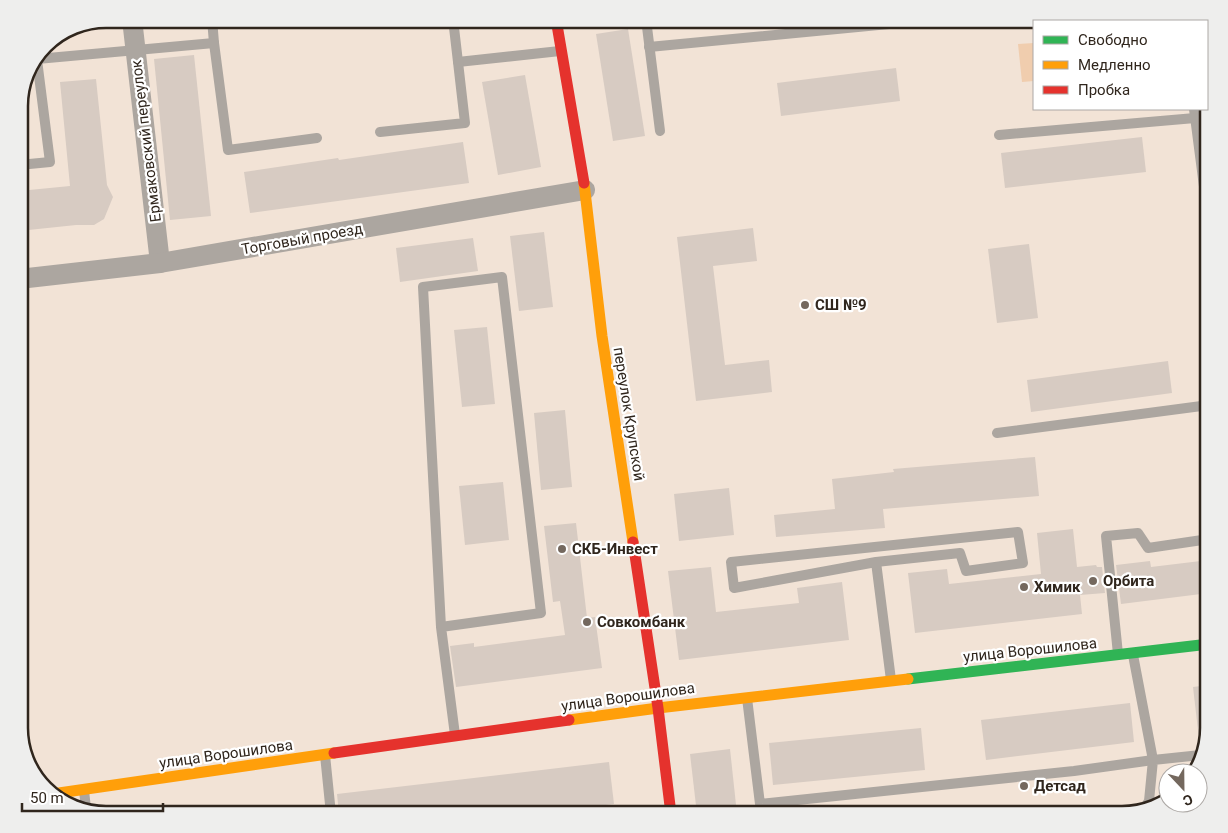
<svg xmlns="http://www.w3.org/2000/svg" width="1228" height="833" viewBox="0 0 1228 833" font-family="Roboto,sans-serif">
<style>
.green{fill:#f0cdae}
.building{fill:#d7cbc2}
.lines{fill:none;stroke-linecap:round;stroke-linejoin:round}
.lane{stroke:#aca6a0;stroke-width:10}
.street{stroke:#aca6a0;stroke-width:20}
.fast{stroke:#30b455;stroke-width:11}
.slow{stroke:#ff9f0a;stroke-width:11}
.jam{stroke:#e5322d;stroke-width:11}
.poi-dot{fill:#74685e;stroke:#fff;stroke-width:2}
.labels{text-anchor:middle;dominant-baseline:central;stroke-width:4.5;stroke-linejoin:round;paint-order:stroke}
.street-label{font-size:15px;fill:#30261d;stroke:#fff}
.poi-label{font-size:15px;font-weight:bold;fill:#30261d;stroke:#fff;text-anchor:start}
.rim{fill:none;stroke:#30261d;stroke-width:2.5}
</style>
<rect width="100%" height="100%" fill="#f2e3d6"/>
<polygon class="green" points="1034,43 1034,81 1022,82 1018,44"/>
<g class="building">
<polygon points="628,29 645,136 613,141 596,34"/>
<polygon points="194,55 211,216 170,220 154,59"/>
<polygon points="896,68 900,101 781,116 777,83"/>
<polygon points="525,75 541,167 498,175 482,82"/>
<polygon points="96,79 107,185 113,197 104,219 94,225 76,225 19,231 19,191 70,186 60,82"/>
<polygon points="1142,137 1146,172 1005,188 1001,153"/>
<polygon points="463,142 469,183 250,213 244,172 338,158 339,160"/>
<polygon points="753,228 757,261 713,266 725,365 769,360 772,392 696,401 677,237"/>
<polygon points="544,232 553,307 519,311 510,236"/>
<polygon points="473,238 478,271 400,282 396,248"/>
<polygon points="1029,244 1038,318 997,323 988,249"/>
<polygon points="487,327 495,404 462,407 454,330"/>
<polygon points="1168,361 1172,393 1031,412 1027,380"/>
<polygon points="565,410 572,487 541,490 534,413"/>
<polygon points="1035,457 1039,496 883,509 885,528 776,537 774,515 835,509 832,479 894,472 893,469"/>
<polygon points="503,482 509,540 465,545 459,486"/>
<polygon points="729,488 734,535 679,541 674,494"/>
<polygon points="576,523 587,618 595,617 602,668 456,687 450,646 474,643 474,647 565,635 560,601 553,602 544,526"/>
<polygon points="1073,529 1077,567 1096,565 1097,567 1102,567 1105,593 1080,595 1082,614 915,633 908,573 947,569 949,584 1041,574 1037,533"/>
<polygon points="1209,560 1209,593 1121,604 1116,565 1150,561 1151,567"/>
<polygon points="711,567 716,612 799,603 797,588 842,582 849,640 679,660 668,571"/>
<polygon points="1209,685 1209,728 1206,739 1199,739 1193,687"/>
<polygon points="1130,703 1134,742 986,760 981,720"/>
<polygon points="921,728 925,770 773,785 769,743"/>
<polygon points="730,749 737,814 697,814 690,754"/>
<polygon points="609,762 614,804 530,814 339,814 337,794"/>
</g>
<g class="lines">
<g class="lane">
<polyline points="212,19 214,43"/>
<polyline points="453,19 458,62 560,51"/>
<polyline points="646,19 660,131"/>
<polyline points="649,47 941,19"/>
<polyline points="37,59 214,43 228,150 317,138"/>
<polyline points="1194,109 1209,225"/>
<polyline points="380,132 465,123 458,62"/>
<polyline points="999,135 1195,118"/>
<polyline points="19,165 50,162 37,60"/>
<polyline points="997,433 1209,405"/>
<polyline points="876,562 734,588 731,562 1018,532 1023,563 966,571 960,553 876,562 891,680"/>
<polyline points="441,627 423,287 502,277 541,613 441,627 455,735"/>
<polyline points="1118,654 1106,536 1138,533 1148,548 1209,539"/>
<polyline points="747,698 760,804 1074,771 1153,760 1133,655"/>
<polyline points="325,755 331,814"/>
<polyline points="84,791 86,808"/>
<polyline points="1143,810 1149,801 1153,760 1201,755"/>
</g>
<g class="street">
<polyline points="132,19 160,263"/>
<polyline points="19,279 160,263 585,190"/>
</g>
<polyline class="fast" points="908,679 1209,644"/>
<g class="slow">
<polyline points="584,183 602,336 633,542"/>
<polyline points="569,720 658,708 908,679"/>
<polyline points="52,794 334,753"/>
</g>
<g class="jam">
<polyline points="556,19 584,183"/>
<polyline points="633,542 658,708 671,814"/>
<polyline points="334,753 569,720"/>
</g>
</g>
<g class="poi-dot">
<circle cx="805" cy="305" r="5"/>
<circle cx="562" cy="549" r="5"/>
<circle cx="1093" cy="581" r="5"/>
<circle cx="1024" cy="587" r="5"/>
<circle cx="587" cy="622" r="5"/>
<circle cx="1024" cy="786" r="5"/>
</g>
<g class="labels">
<g class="street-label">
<text transform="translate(146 141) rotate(-97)">Ермаковский переулок</text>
<text transform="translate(302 239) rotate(-10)">Торговый проезд</text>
<text transform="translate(629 414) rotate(81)">переулок Крупской</text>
<text transform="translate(1030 650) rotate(-6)">улица Ворошилова</text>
<text transform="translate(628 697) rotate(-8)">улица Ворошилова</text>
<text transform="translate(226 754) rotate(-8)">улица Ворошилова</text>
</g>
<g class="poi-label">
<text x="815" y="305">СШ №9</text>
<text x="572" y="549">СКБ-Инвест</text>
<text x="1103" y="581">Орбита</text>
<text x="1034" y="587">Химик</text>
<text x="597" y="622">Совкомбанк</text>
<text x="1034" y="786">Детсад</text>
</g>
</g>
<path d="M0 0H1228V833H0ZM106 28H1122A78 78 0 0 1 1200 106V728A78 78 0 0 1 1122 806H106A78 78 0 0 1 28 728V106A78 78 0 0 1 106 28Z" fill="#eeeeed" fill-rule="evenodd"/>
<path class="rim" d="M106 28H1122A78 78 0 0 1 1200 106V728A78 78 0 0 1 1122 806H106A78 78 0 0 1 28 728V106A78 78 0 0 1 106 28Z"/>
<rect x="1033" y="20" width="175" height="90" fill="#ffffff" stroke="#aca8a5"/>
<rect x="1043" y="36" width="25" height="8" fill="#30b455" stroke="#aca8a5"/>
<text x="1078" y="45" font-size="15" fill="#30261d">Свободно</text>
<rect x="1043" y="61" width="25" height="8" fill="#ff9f0a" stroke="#aca8a5"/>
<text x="1078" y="70" font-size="15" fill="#30261d">Медленно</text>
<rect x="1043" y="86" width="25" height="8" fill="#e5322d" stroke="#aca8a5"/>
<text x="1078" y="95" font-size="15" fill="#30261d">Пробка</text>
<g transform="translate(1183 788) rotate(158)"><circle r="24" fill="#ffffff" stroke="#aca8a5"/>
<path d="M0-4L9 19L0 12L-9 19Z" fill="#74685e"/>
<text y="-8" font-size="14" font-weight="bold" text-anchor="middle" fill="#30261d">С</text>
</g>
<path d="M22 803v8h141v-8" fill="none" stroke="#30261d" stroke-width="2.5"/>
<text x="30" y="803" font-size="15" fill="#30261d" stroke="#ffffff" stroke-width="4" paint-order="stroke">50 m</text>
</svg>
